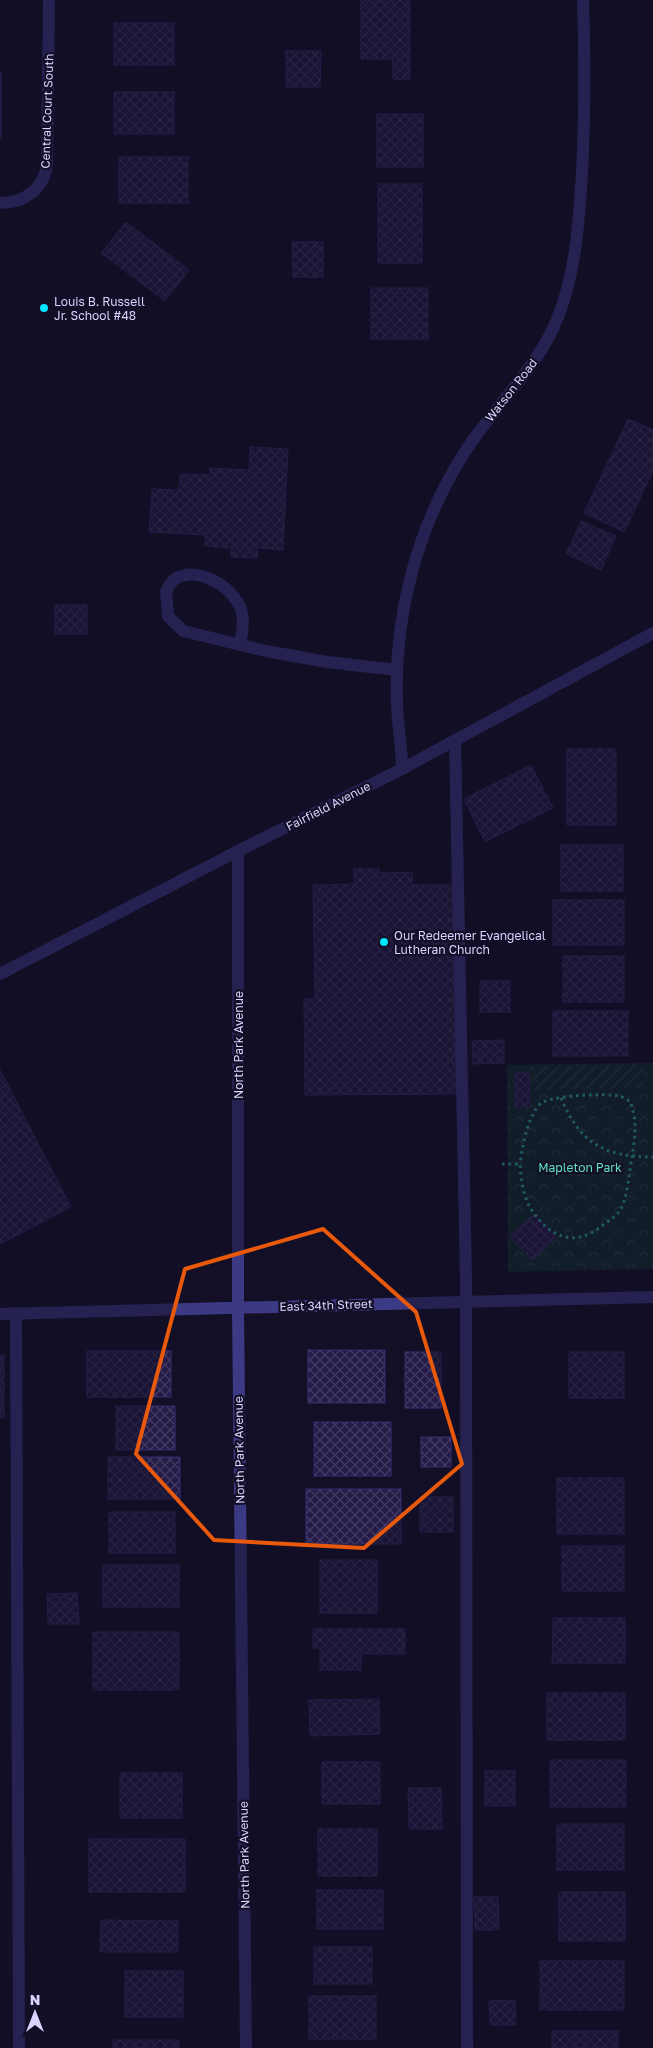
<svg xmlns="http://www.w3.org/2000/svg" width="653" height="2048" viewBox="0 0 653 2048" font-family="'Golos Text',sans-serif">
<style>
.park{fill:url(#park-crowns)}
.garden{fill:url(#garden-furrows)}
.building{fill:url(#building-cross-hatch);stroke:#3b2d73}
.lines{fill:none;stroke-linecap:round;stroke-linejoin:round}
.path{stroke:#2fb8b0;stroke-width:3;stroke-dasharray:2.5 4;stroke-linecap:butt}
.minor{stroke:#3d3a85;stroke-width:12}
.marked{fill:none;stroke:#e8590c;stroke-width:4;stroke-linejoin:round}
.poi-dot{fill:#00e5ff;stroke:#130f26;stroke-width:2}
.labels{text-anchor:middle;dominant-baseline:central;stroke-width:4.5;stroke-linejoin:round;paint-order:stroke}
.street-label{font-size:12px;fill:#d9d4ff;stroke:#130f26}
.poi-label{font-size:12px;fill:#d9d4ff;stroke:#130f26;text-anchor:start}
.park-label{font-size:12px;fill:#5fe0c0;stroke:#130f26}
</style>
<defs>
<pattern id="park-crowns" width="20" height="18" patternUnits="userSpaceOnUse" patternTransform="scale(1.25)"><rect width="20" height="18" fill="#12302f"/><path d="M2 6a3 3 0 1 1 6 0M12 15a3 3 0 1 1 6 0" fill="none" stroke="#344d4e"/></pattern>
<pattern id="garden-furrows" width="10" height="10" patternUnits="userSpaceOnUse" patternTransform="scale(1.25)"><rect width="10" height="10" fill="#12302f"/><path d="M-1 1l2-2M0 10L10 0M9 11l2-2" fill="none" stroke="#344d4e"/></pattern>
<pattern id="building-cross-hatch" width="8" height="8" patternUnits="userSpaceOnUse" patternTransform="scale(1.25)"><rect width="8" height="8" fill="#241b47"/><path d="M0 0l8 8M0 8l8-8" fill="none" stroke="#433b63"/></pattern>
</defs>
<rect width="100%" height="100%" fill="#130f26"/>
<polygon class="park" points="653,1063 653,1269 508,1272 507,1065"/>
<polygon class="garden" points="644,1065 644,1088 531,1090 531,1067"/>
<g class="building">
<polygon points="361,0 410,0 410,79 393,79 393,59 361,59"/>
<rect x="114" y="23" width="60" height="42"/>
<polygon points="286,51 321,51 320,87 286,87"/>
<rect x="0" y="72" width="1" height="67"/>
<rect x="114" y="92" width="60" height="42"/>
<rect x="377" y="114" width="46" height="53"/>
<rect x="119" y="157" width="69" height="46"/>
<rect x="378" y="184" width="44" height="79"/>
<polygon points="126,222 189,270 165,301 101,253"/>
<polygon points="292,242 323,242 323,277 293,277"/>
<rect x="371" y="288" width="57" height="51"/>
<polygon points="628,419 653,430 653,471 624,532 584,513"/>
<polygon points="250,447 288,449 283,550 258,548 257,558 231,557 231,548 205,546 205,535 149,532 152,489 179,490 180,474 210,475 210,468 249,470"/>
<polygon points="581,521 616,536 601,570 566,554"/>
<rect x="55" y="605" width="32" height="29"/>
<rect x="567" y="749" width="49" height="76"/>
<polygon points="531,765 553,808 485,842 464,799"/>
<rect x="561" y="845" width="62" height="46"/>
<polygon points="354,869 379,869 379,873 412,872 412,885 453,885 456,1094 305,1095 304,999 315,999 313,885 354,884"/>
<rect x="553" y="900" width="71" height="45"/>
<rect x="563" y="956" width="61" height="46"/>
<rect x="480" y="981" width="30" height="31"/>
<rect x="553" y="1011" width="75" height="45"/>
<polygon points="504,1040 504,1063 473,1064 472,1041"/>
<polygon points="0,1070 71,1207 0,1244"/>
<polygon points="515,1073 529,1073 530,1107 515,1107"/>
<polygon points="534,1214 556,1237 533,1260 510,1237"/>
<rect x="308" y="1350" width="77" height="53"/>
<rect x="87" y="1351" width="84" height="46"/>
<rect x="405" y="1352" width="36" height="56"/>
<rect x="569" y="1352" width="55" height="46"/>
<polygon points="4,1355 4,1418 0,1418 0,1356"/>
<rect x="116" y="1406" width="59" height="44"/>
<rect x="314" y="1422" width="77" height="54"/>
<rect x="421" y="1437" width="30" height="30"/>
<rect x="108" y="1457" width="72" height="42"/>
<rect x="557" y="1478" width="67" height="56"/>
<rect x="306" y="1489" width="95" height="55"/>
<rect x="420" y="1497" width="33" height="35"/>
<rect x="109" y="1512" width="66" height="41"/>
<rect x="562" y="1546" width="62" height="45"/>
<rect x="320" y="1560" width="57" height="53"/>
<rect x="103" y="1565" width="76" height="42"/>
<polygon points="77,1593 79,1624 48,1624 47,1594"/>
<polygon points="553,1618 625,1618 625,1663 552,1663"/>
<polygon points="313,1629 405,1629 405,1654 361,1654 361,1670 320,1670 320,1648 313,1648"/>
<rect x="93" y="1632" width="86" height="58"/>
<rect x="547" y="1693" width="78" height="47"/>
<polygon points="379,1699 380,1734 310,1736 309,1700"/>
<rect x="550" y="1760" width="76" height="47"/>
<rect x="322" y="1762" width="58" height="42"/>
<rect x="485" y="1771" width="30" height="35"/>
<rect x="120" y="1773" width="62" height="45"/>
<polygon points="408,1788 441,1788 442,1829 409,1829"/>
<rect x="557" y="1824" width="67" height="46"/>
<rect x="318" y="1829" width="59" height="47"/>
<rect x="89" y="1839" width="96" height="53"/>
<rect x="317" y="1890" width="66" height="39"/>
<rect x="559" y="1892" width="66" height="49"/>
<polygon points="474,1897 498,1897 499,1930 475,1930"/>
<polygon points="101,1920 178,1921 178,1952 100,1952"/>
<rect x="314" y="1947" width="58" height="37"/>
<rect x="540" y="1961" width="84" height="49"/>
<rect x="125" y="1971" width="58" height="46"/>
<rect x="309" y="1996" width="67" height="43"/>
<polygon points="515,2000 516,2025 490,2025 489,2001"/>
<rect x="552" y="2031" width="66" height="17"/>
<rect x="113" y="2040" width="66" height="8"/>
</g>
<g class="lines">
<g class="path">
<path d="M561 1098C580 1143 604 1157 653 1157"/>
<path d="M502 1164H520C521 1179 523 1196 531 1209 550 1238 575 1248 603 1225 608 1221 615 1217 618 1213 628 1201 629 1172 632 1157 635 1135 638 1123 630 1101 627 1100 623 1097 620 1096 606 1093 547 1095 539 1105 526 1122 523 1144 520 1164"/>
</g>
<g class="minor">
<path d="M0 203C24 203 45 189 47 163L49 0"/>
<path d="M240 645C242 632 246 615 238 603 227 584 196 566 175 579 171 582 168 588 166 591L168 616 183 631 266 651 327 662 397 670"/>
<polyline points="455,740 466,1279 467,2048"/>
<path d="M402 769C402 746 397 723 397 700 394 616 417 529 461 458 491 408 537 371 558 317 576 271 579 221 582 172 585 114 585 57 583 0"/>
<polyline points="238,851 238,1308 246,2048"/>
<polyline points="0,974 238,851 402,769 653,633"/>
<polyline points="16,1313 19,2048"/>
<polyline points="0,1314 653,1297"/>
</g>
</g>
<path d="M0 0H653V2048H0ZM323 1229 416 1312 462 1464 364 1548 214 1540 136 1454 185 1269Z" fill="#130f26" fill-opacity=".55" fill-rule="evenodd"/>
<path class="marked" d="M323 1229 416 1312 462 1464 364 1548 214 1540 136 1454 185 1269Z"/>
<g class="poi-dot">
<circle cx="44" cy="308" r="5"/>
<circle cx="384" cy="942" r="5"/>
</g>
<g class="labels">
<g class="street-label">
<text transform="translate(47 111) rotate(-88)">Central Court South</text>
<text transform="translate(511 390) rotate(-52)">Watson Road</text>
<text transform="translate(328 806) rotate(-27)">Fairfield Avenue</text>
<text transform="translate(238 1045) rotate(-90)">North Park Avenue</text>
<text transform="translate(326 1305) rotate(-2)">East 34th Street</text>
<text transform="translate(239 1450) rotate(-91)">North Park Avenue</text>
<text transform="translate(244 1855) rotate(-91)">North Park Avenue</text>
</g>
<g class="poi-label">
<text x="54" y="301">Louis B. Russell<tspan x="54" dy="14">Jr. School #48</tspan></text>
<text x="394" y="935">Our Redeemer Evangelical<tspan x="394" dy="14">Lutheran Church</tspan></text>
</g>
<g class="park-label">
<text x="580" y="1167">Mapleton Park</text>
</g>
</g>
<g transform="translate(35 2013)" stroke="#130f26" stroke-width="4" paint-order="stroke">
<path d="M0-4L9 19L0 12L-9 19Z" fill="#d9d4ff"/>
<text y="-8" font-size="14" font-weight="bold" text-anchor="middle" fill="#d9d4ff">N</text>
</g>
</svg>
